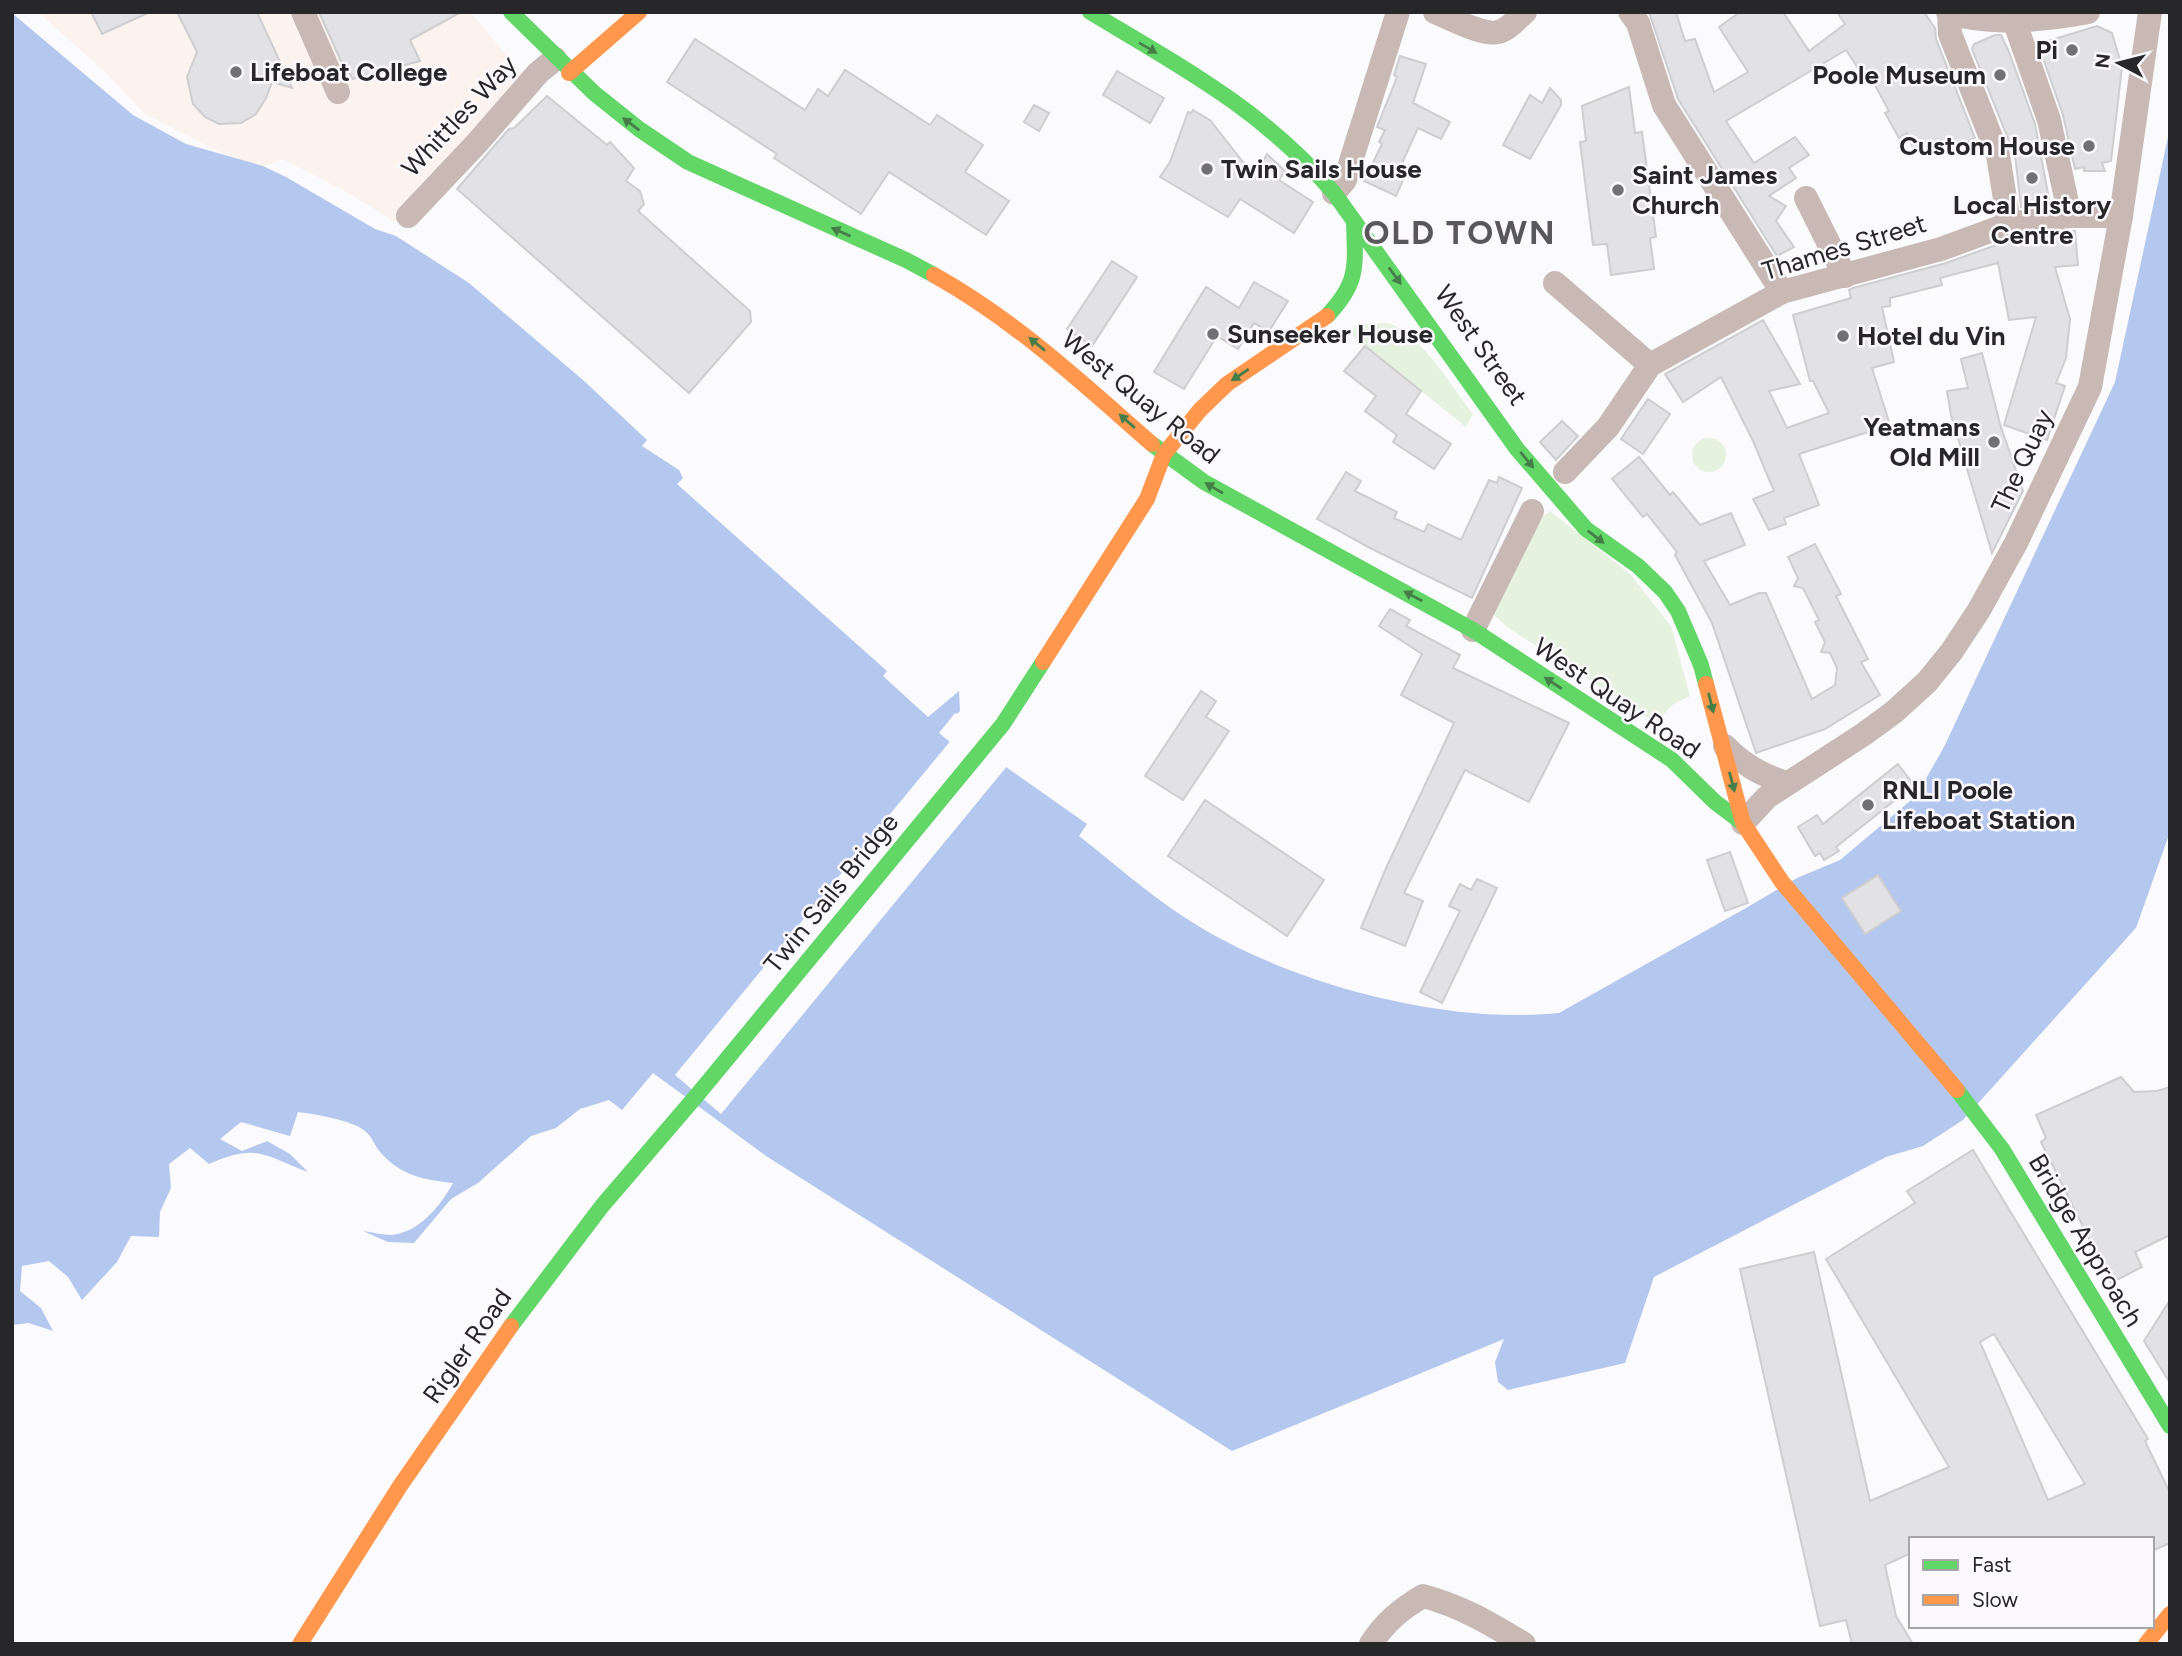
<svg xmlns="http://www.w3.org/2000/svg" width="2182" height="1656" viewBox="0 0 2182 1656" font-family="Figtree,sans-serif">
<style>
.education{fill:#fcf3ee}
.green{fill:#e5f2e0}
.water{fill:#b4c8ef}
.pier{fill:#fbfafd}
.building{fill:#e2e1e3;stroke:#cecdcf;stroke-width:2;fill-rule:evenodd}
.lines{fill:none;stroke-linecap:round;stroke-linejoin:round}
.street{stroke:#c8b9b4;stroke-width:24}
.fast{stroke:#63d668;stroke-width:16}
.slow{stroke:#ff974d;stroke-width:16}
.oneway{fill:#457e48}
.poi-dot{fill:#717073;stroke:#fbf9fe;stroke-width:2.5}
.labels{text-anchor:middle;dominant-baseline:central;stroke-width:5;stroke-linejoin:round;paint-order:stroke}
.poi-label{font-size:26px;font-weight:bold;fill:#272628;stroke:#fbf9fe;text-anchor:start}
.street-label{font-size:26px;fill:#272628;stroke:#fbf9fe}
.district-label{font-size:33px;font-weight:bold;letter-spacing:2px;fill:#58575a;stroke:#fbf9fe}
</style>
<rect width="100%" height="100%" fill="#fbfafd"/>
<polygon class="education" points="38,12 470,12 525,77 395,222 345,191 282,159 255,170 145,114 107,74"/>
<g class="green">
<path d="M1388 323C1421 334 1451 386 1473 414L1466 427 1348 332 1364 324Z"/>
<circle cx="1709" cy="455" r="17"/>
<polygon points="1550,511 1630,574 1671,626 1690,696 1672,705 1656,723 1507,627 1493,614 1540,519"/>
</g>
<path class="water" d="M12 13 133 115 186 144 263 166 286 177 375 229 396 236 469 283 583 380 647 440 642 446 679 470 683 478 677 484 887 671 883 676 928 717 959 691 960 711 957 714 955 713 939 733 990 775 1006 767 1087 824 1079 836C1114 863 1147 893 1184 917 1282 982 1442 1025 1559 1013L1746 908 1797 878 1840 860 1916 796 1944 747 2115 382 2170 128V832L2141 920 2136 928 1963 1120 1923 1146 1886 1157 1654 1277 1625 1363 1508 1390 1498 1382 1495 1362 1504 1339 1232 1451 766 1156 653 1073 622 1110 609 1100 580 1109 556 1128 531 1136 478 1183 451 1199 414 1243 388 1242 363 1231C372 1232 382 1235 391 1235 419 1233 441 1205 453 1183 425 1180 401 1176 381 1153 375 1147 372 1136 365 1131 352 1120 314 1114 298 1112L290 1136 241 1122 220 1139 242 1151 267 1141 290 1154 308 1172C263 1155 257 1143 209 1164L190 1148 169 1164 171 1188 160 1212 159 1237 131 1236 117 1262 82 1300 68 1277 49 1261 22 1266 20 1291 41 1308 53 1331 29 1323 12 1325Z"/>
<g class="pier">
<polygon points="952,739 991,771 1005,764 1008,765 721,1114 675,1075"/>
<polygon points="2170,832 2170,843 2139,930 2073,1005 2070,1002 2136,928"/>
</g>
<g class="building">
<polygon points="91,12 150,12 102,34"/>
<polygon points="177,12 257,12 292,88 272,82 266,98 256,114 241,123 219,124 205,117 193,104 187,77 197,52"/>
<polygon points="319,12 461,12 410,40 420,61 352,79 347,67 344,68"/>
<polygon points="1649,12 1676,12 1685,41 1695,39 1714,92 1748,72 1719,27 1740,12 1783,12 1809,51 1845,24 1837,12 1924,12 1935,28 1936,39 1975,138 1947,151 1941,140 1915,152 1907,133 1899,138 1885,113 1889,111 1870,76 1865,79 1846,50 1787,85 1726,121 1754,163 1795,137 1809,155 1789,168 1796,178 1769,196 1786,206 1776,221 1794,247 1777,256 1678,99"/>
<polygon points="2097,26 2112,33 2122,67 2111,161 2102,163 2105,171 2084,171 2084,167 2075,169 2063,115 2038,44"/>
<polygon points="1995,35 2001,35 2009,52 2035,124 2050,204 2021,207 2014,146 2011,146 1972,49 1974,44"/>
<polygon points="695,39 805,110 818,89 828,96 845,70 930,125 937,115 983,145 965,172 1009,201 986,235 889,172 861,214 774,158 777,154 667,82"/>
<polygon points="1400,56 1426,64 1413,103 1450,122 1441,139 1418,128 1397,174 1404,178 1396,196 1364,181 1382,144 1379,142 1385,130 1377,127 1397,77 1394,75"/>
<polygon points="1117,71 1164,98 1150,123 1103,95"/>
<polygon points="1629,87 1635,133 1642,132 1656,237 1650,238 1654,269 1611,275 1607,244 1593,245 1580,142 1586,141 1582,106"/>
<polygon points="1550,88 1561,100 1561,105 1530,159 1503,145 1530,95 1542,103"/>
<polygon points="547,96 607,145 610,142 634,168 626,181 640,191 644,204 638,211 750,311 751,322 689,393 457,189 509,129 514,128"/>
<polygon points="1034,105 1049,113 1039,131 1024,122"/>
<polygon points="1193,110 1210,120 1254,176 1267,154 1285,171 1279,180 1313,202 1294,233 1240,199 1228,217 1160,177 1170,162 1188,112 1191,113"/>
<polygon points="2075,231 2078,265 2055,267 2070,319 2066,358 2056,383 2065,386 2047,440 2004,425 2036,317 2009,320 1998,263 1940,278 1942,285 1890,298 1890,306 1882,307 1894,362 1872,368 1890,425 1799,454 1819,505 1784,518 1786,524 1769,530 1753,499 1774,491 1753,441 1721,377 1683,402 1665,374 1763,320 1800,384 1769,391 1787,428 1829,413 1813,381 1810,381 1793,315 1851,298 1849,290 1853,288 1946,263 2013,239"/>
<polygon points="1112,261 1137,277 1092,346 1067,329"/>
<polygon points="1254,282 1288,301 1271,328 1267,331 1254,323 1238,349 1217,336 1184,389 1154,372 1206,287 1239,308"/>
<polygon points="1365,346 1421,391 1406,414 1451,444 1434,469 1393,442 1397,435 1365,411 1376,396 1344,371"/>
<polygon points="1982,353 2000,424 2023,491 1992,553 1951,415 1947,391 1968,388 1961,359"/>
<polygon points="1648,399 1670,414 1643,454 1621,439"/>
<polygon points="1562,421 1578,436 1556,460 1540,442"/>
<polygon points="1639,457 1670,495 1673,492 1700,525 1731,513 1745,545 1704,561 1730,605 1759,593 1766,593 1812,699 1835,685 1837,668 1830,653 1821,652 1825,642 1815,622 1819,620 1803,588 1794,586 1798,578 1788,557 1815,544 1841,594 1836,596 1868,659 1861,662 1880,695 1825,729 1756,753 1712,623 1675,555 1677,552 1647,514 1643,517 1612,479"/>
<polygon points="1346,472 1361,481 1355,491 1397,512 1394,518 1424,532 1428,524 1461,540 1489,480 1497,483 1499,477 1522,488 1472,598 1372,549 1317,519"/>
<polygon points="1390,609 1410,620 1406,626 1460,655 1453,668 1569,723 1529,802 1465,770 1404,893 1423,901 1405,946 1361,928 1387,866 1454,723 1401,695 1422,654 1379,626"/>
<polygon points="1201,691 1216,701 1206,717 1229,731 1183,800 1145,776"/>
<polygon points="1898,764 1914,785 1836,847 1839,851 1824,860 1820,853 1815,856 1798,827 1817,815 1823,824"/>
<polygon points="1205,800 1324,880 1287,936 1168,856"/>
<polygon points="1730,852 1748,903 1725,911 1707,860"/>
<polygon points="1878,875 1901,911 1865,934 1842,898"/>
<polygon points="1477,879 1497,888 1442,1003 1420,992 1460,911 1449,906 1460,884 1471,890"/>
<polygon points="2121,1077 2134,1092 2157,1091 2170,1087 2170,1235 2135,1252 2142,1267 2111,1283 2041,1142 2046,1138 2036,1115"/>
<path d="M1973 1150 2148 1439 2145 1441 2170 1493V1543L2152 1551V1539H1911V1553L1885 1565 1896 1616 1913 1644H1852L1846 1620 1820 1626 1740 1269 1814 1252 1870 1501 1949 1467 1826 1259 1915 1203 1907 1191ZM1994 1334 2085 1484 2048 1500 1980 1342Z"/>
<polygon points="2170,1300 2170,1383 2144,1341"/>
</g>
<g class="lines">
<g class="street">
<polyline points="303,12 338,92"/>
<path d="M1435 12C1450 18 1483 36 1498 32 1508 30 1517 19 1525 12"/>
<polyline points="1630,12 1638,23 1664,105 1782,292"/>
<path d="M1948 12C1987 26 2047 20 2088 12"/>
<polyline points="1949,13 1950,34 1998,155 2009,224"/>
<polyline points="2014,20 2049,120 2070,216"/>
<polyline points="1334,193 1345,180 1398,12"/>
<polyline points="1806,198 1845,276"/>
<polyline points="408,216 477,143 538,73 555,59"/>
<polyline points="1555,283 1650,365"/>
<polyline points="1565,472 1608,427 1650,365 1782,292 1941,249 2009,224 2070,216 2121,216"/>
<polyline points="1473,630 1532,511"/>
<path d="M1725 746C1743 765 1762 775 1786 783"/>
<polyline points="1743,823 1767,797 1864,734 1894,712 1927,682 1952,651 1979,610 2016,543 2090,387 2121,216 2150,12"/>
<path d="M1371 1644C1385 1622 1401 1609 1423 1596 1461 1606 1491 1624 1524 1644"/>
</g>
<g class="fast">
<polyline points="511,12 594,93 639,129 688,162 906,260 934,275"/>
<path d="M1090 12C1182 67 1263 110 1334 193L1517 449 1586 529 1638 566 1665 592 1678 611 1701 665 1706 684"/>
<path d="M1327 316C1360 281 1355 266 1354 221"/>
<polyline points="1152,444 1204,482 1473,630 1672,760 1715,802 1743,823"/>
<polyline points="1957,1090 2002,1149 2170,1426"/>
<polyline points="511,1326 602,1206 698,1094 1003,724 1043,662"/>
</g>
<g class="slow">
<polyline points="569,73 639,12"/>
<path d="M934 275C1015 320 1082 383 1152 444"/>
<polyline points="1043,662 1147,499 1164,454 1200,410 1227,384 1327,316"/>
<polyline points="1706,684 1743,823 1782,882 1957,1090"/>
<polyline points="300,1644 400,1486 511,1326"/>
<polyline points="2146,1644 2170,1614"/>
</g>
</g>
<defs><path id="oneway-solid" d="M-6-.8H1V-3.2L6.5 0L1 3.2V.8H-6Z" transform="scale(1.75)"/></defs>
<g class="oneway">
<use href="#oneway-solid" transform="translate(1148 48) rotate(31)"/>
<use href="#oneway-solid" transform="translate(631 124) rotate(-143)"/>
<use href="#oneway-solid" transform="translate(841 232) rotate(-156)"/>
<use href="#oneway-solid" transform="translate(1395 276) rotate(54)"/>
<use href="#oneway-solid" transform="translate(1037 344) rotate(-140)"/>
<use href="#oneway-solid" transform="translate(1240 375) rotate(146)"/>
<use href="#oneway-solid" transform="translate(1127 421) rotate(-139)"/>
<use href="#oneway-solid" transform="translate(1527 460) rotate(51)"/>
<use href="#oneway-solid" transform="translate(1214 488) rotate(-150)"/>
<use href="#oneway-solid" transform="translate(1596 537) rotate(38)"/>
<use href="#oneway-solid" transform="translate(1413 596) rotate(-152)"/>
<use href="#oneway-solid" transform="translate(1553 683) rotate(-147)"/>
<use href="#oneway-solid" transform="translate(1711 703) rotate(76)"/>
<use href="#oneway-solid" transform="translate(1732 782) rotate(75)"/>
</g>
<g class="poi-dot">
<circle cx="2072" cy="50" r="7"/>
<circle cx="236" cy="72" r="7"/>
<circle cx="2000" cy="75" r="7"/>
<circle cx="2089" cy="146" r="7"/>
<circle cx="1207" cy="169" r="7"/>
<circle cx="2032" cy="178" r="7"/>
<circle cx="1618" cy="190" r="7"/>
<circle cx="1213" cy="334" r="7"/>
<circle cx="1843" cy="336" r="7"/>
<circle cx="1994" cy="442" r="7"/>
<circle cx="1868" cy="805" r="7"/>
</g>
<g class="labels">
<g class="poi-label">
<text x="2058" y="50" text-anchor="end">Pi</text>
<text x="250" y="72">Lifeboat College</text>
<text x="1986" y="75" text-anchor="end">Poole Museum</text>
<text x="2075" y="146" text-anchor="end">Custom House</text>
<text x="1221" y="169">Twin Sails House</text>
<text x="1632" y="175">Saint James<tspan x="1632" dy="30">Church</tspan></text>
<text x="2032" y="205" text-anchor="middle">Local History<tspan x="2032" dy="30">Centre</tspan></text>
<text x="1227" y="334">Sunseeker House</text>
<text x="1857" y="336">Hotel du Vin</text>
<text x="1980" y="427" text-anchor="end">Yeatmans<tspan x="1980" dy="30">Old Mill</tspan></text>
<text x="1882" y="790">RNLI Poole<tspan x="1882" dy="30">Lifeboat Station</tspan></text>
</g>
<g class="street-label">
<text transform="translate(459 116) rotate(-47)">Whittles Way</text>
<text transform="translate(1844 247) rotate(-17)">Thames Street</text>
<text transform="translate(1481 345) rotate(55)">West Street</text>
<text transform="translate(1141 397) rotate(39)">West Quay Road</text>
<text transform="translate(2022 461) rotate(-65)">The Quay</text>
<text transform="translate(1617 698) rotate(34)">West Quay Road</text>
<text transform="translate(831 893) rotate(-51)">Twin Sails Bridge</text>
<text transform="translate(2086 1240) rotate(59)">Bridge Approach</text>
<text transform="translate(467 1346) rotate(-55)">Rigler Road</text>
</g>
<g class="district-label">
<text x="1460" y="232">OLD TOWN</text>
</g>
</g>
<rect width="2182" height="1656" fill="none" stroke="#272628" stroke-width="28"/>
<rect x="1909" y="1537" width="245" height="91" fill="#fbf9fe" stroke="#a6a5a8" stroke-width="2"/>
<rect x="1923" y="1560" width="35" height="10" fill="#63d668" stroke="#a6a5a8" stroke-width="2"/>
<text x="1972" y="1572" font-size="21" fill="#272628">Fast</text>
<rect x="1923" y="1595" width="35" height="10" fill="#ff974d" stroke="#a6a5a8" stroke-width="2"/>
<text x="1972" y="1607" font-size="21" fill="#272628">Slow</text>
<g transform="translate(2119 63) rotate(277)" stroke="#fbf9fe" stroke-width="5" paint-order="stroke">
<path d="M0-5L12 26L0 18L-12 26Z" fill="#272628"/>
<text y="-10" font-size="19" font-weight="bold" text-anchor="middle" fill="#272628">N</text>
</g>
</svg>
